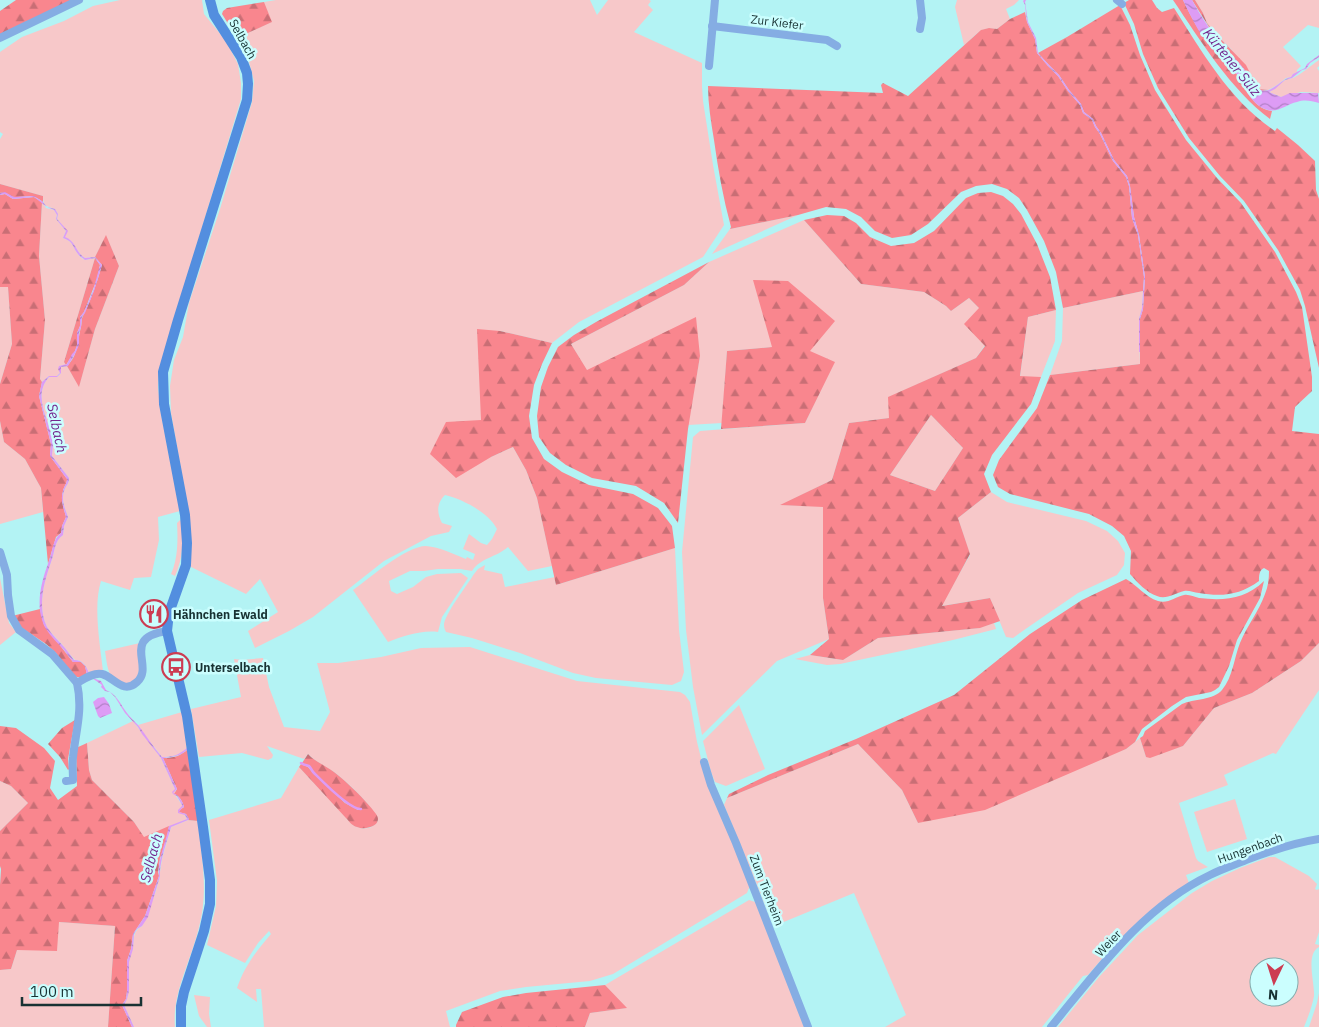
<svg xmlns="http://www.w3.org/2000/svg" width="1319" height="1027" viewBox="0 0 1319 1027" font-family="'IBM Plex Sans',sans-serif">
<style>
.grass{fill:#f7c8c9;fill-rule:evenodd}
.forest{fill:url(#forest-firs);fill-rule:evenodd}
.water{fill:url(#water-waves)}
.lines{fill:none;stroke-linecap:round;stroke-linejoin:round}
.stream{stroke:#dd9cf5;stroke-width:2.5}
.street{stroke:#85ade3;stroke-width:8}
.secondary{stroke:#538edf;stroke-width:10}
.labels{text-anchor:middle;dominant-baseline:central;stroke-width:5;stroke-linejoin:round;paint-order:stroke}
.street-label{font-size:12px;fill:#183233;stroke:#cbfefe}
.poi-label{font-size:12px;font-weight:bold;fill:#183233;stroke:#cbfefe;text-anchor:start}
.water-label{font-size:14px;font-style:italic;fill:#75268e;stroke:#cbfefe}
</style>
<defs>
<pattern id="forest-firs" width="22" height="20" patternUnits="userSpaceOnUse" patternTransform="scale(1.25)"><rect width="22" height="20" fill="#f9868e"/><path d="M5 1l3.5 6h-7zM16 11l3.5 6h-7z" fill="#c96e75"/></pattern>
<pattern id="water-waves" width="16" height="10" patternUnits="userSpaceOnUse" patternTransform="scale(1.25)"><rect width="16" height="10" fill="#dd9cf5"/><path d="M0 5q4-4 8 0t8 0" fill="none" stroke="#b280c7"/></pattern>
</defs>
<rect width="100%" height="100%" fill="#b3f3f4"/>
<g class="grass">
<path d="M120 0H202L204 14 226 41 238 64 241 83V99L159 370 158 387 161 414 180 511 158 517 159 540 151 577 134 578 130 590 101 581C93 606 100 644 103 671L89 673C86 666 83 660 75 660 71 656 68 652 65 648 60 641 52 635 47 627 37 607 44 582 51 562 55 552 54 541 63 535L64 526 68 517C65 509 61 500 64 491 66 485 69 484 69 478L52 456C52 452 53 447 53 443 51 422 31 397 49 377H57L61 373V367L67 366 79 386 95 329 119 266 106 236 95 257 85 258C76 253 76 241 64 237L67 231 57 219 58 214 55 209C46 206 43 206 43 196L0 184V139L3 134 0 132V52L22 37 64 21 93 6Z"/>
<path d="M276 0H590L597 15 608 0H649L651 1 648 5 653 10 634 32 702 63V86L703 101 713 165 724 225 703 257 579 322 552 343 500 331 491 457 513 447 526 470 537 498 552 566 528 571 508 547C497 557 480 558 472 571L460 569H438L424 571H410L389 581 391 591 397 594 413 587 426 577 437 574 461 573 468 578 442 617 438 632C421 630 404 636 388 642L353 590C370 578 406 546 426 546 440 547 453 554 466 559L467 557 473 560 475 554 463 549 469 534 481 543 487 545 492 539 497 529C488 512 462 499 445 495 436 504 437 513 442 523L452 526 449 532 431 536 384 561 313 617 289 631 255 648 248 631 278 612 260 579 246 594 189 566 188 509 171 413 170 386 174 360 183 337 189 303 220 209 252 102 254 81 248 58 237 38 271 22 264 2Z"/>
<path d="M957 0H1019L1014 5 1006 9 1010 19 997 29C979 26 977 35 964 45L955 7Z"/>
<polygon points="1195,0 1319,0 1319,28 1308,25 1283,47 1301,66 1297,70 1297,72 1293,74 1291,77 1286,78 1277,85 1268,90 1260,89 1257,87 1254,79 1231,49 1215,33 1207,23 1203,13"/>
<path d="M1319 60V66L1317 68 1319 71V93L1301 92 1281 97 1269 92C1276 89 1279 84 1285 80 1286 80 1292 78 1293 78 1303 73 1310 66 1319 60Z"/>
<path d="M42 202 46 208 54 210 57 215 56 219 66 231 63 238C74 242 72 246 78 254 79 256 83 259 85 260L95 258 64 362 66 365 59 366 60 373 57 376H49L42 382 40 379 45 320 39 256Z"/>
<polygon points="798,215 712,254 730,229"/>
<polygon points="804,220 861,284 924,292 946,306 951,311 969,298 979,308 985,345 976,358 889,397 889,418 849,423 832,480 781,505 823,506 823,598 829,639 777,661 702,735 693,687 686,630 682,552 693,437 700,431 805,423 834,362 810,352 772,347 727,351 722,423 688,425 700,356 587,371 571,344 684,285 709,262"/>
<polygon points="8,286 12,344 0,384 0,287"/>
<polygon points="1143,291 1142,308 1139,319 1140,364 1050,375 1062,341 1063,308"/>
<polygon points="1056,310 1055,341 1041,377 1020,377 1028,317"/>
<polygon points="931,415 963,448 935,491 890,475"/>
<polygon points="0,421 4,442 25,459 41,488 43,512 0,524"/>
<polygon points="991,492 1007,502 1086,521 1107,531 1118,541 1125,553 1124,565 1117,575 1078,593 1027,628 1013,638 1006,637 990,598 941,606 970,555 958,518"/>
<path d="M180 520 181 521C184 539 183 559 175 576L171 574C178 559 178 540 177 523Z"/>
<path d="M675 548 679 630 684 672 681 681 672 685 596 678 573 673 520 653 472 638 446 632C445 630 444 628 444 625 444 615 468 584 474 574L478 569 485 565 484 570 502 574 505 587 555 577 556 585Z"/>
<polygon points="0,578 9,623 16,632 0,645"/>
<polygon points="994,623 996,629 953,640 840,664 827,665 795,659 810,655 843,660 878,638 979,628"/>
<path d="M140 643C140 652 141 667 138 675 134 688 116 684 110 674 107 668 106 657 105 651Z"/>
<polygon points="1319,643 1319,690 1276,754 1273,753 1224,775 1228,785 1179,803 1196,858 1198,861 1208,867 1186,875 1189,883 1140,920 1114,945 1088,975 1083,976 1042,1027 885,1027 906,1015 854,893 774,926 724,805 727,798 858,744 902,790 918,823 1126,749 1140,738 1146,757 1183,746 1214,708 1252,693 1301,661"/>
<path d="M470 647 577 681 680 692 685 695 690 702 697 742 705 774 750 885 747 893 613 974 590 981 526 987 500 991 446 1011 450 1027H264L261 989H256L257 1002 237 988C244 967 257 950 271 934L269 931 258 943 245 963 207 945 216 906 217 881 209 820 281 798 299 767 353 825C362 830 372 830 378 821 376 808 345 780 334 772 325 766 316 762 308 754L304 759 267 746 273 755 272 758 268 760 242 753 199 757 191 709 241 697 234 659 242 660 263 658 269 687 284 727 320 731 330 712 317 663H338L381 657 421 648Z"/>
<polygon points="739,705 765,769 726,786 715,782 711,772 703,741"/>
<path d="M182 712 187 748C181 755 172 757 162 757L143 733 138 725Z"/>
<polygon points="133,721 161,758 175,789 176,796 182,805 184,814 187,819 144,838 134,822 92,780 89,770 87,743"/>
<polygon points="0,781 11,786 28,803 0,831"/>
<polygon points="1235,799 1247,839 1207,852 1194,812"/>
<path d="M188 820 198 821C202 860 209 893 198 931 190 963 172 994 175 1027H134L124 1005C132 992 127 977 129 962 130 957 132 952 133 947 134 938 133 931 142 926L156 891 160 876V872L162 859 171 827Z"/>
<path d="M1269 857H1275L1309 876 1317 884 1315 889 1317 890 1319 889V932L1315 944 1319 945V947C1305 954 1315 983 1314 996 1312 1007 1308 1017 1304 1027H1058L1099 977 1138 935 1192 893 1212 881 1240 868ZM1259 967H1289V997H1259Z"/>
<polygon points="749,900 758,903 804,1027 585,1027 590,1013 626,1008 605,985"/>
<polygon points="59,922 115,926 108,1027 0,1027 0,970 11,969 17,950"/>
<polygon points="1319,993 1319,1027 1309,1027 1317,1003"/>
<polygon points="194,995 210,997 209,1014 211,1027 207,1027 199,1016"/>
</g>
<g class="forest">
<polygon points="16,0 74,0 0,36 0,11"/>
<path d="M1129 0H1152L1157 8 1162 12 1174 8C1202 52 1230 101 1275 131L1277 128 1298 145 1315 161 1316 190 1319 199V368L1305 306 1300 290 1278 250 1244 201 1220 176 1189 138 1158 88 1143 54 1134 24 1124 3Z"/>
<path d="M1173 0H1183C1192 19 1202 37 1216 53 1221 58 1227 60 1231 66 1243 80 1250 109 1272 111L1270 119C1231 90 1200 40 1173 0Z"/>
<polygon points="1192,0 1195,0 1203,13 1207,23 1215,33 1246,65 1257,87 1260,89 1268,90 1261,91 1256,88 1244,69 1214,35"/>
<polygon points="264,2 272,22 237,38 222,14 223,11 227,8"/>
<path d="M1120 5 1130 25 1140 55 1155 90 1186 140 1217 178 1241 203 1275 252 1296 292 1302 307 1312 377V391L1295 407 1292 431 1319 434V643L1301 661 1252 693 1214 708 1183 746 1150 758 1146 757 1140 738 1143 736 1145 731 1182 704C1193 699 1214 700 1222 690 1233 677 1234 658 1240 643 1247 626 1259 611 1265 594 1268 587 1269 579 1269 571L1264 568C1259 570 1259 576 1259 581 1240 595 1222 597 1199 593 1194 593 1189 590 1184 591 1175 593 1166 600 1157 596 1147 593 1137 582 1130 574L1131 551 1124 536 1112 526 1089 514 1010 494 998 487 993 475 999 460 1037 408 1050 375 1140 364V319L1143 309 1145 277 1139 235 1134 217 1130 186 1127 176 1114 160 1101 133 1096 126 1093 119 1084 112 1081 104 1069 90 1059 75 1049 65 1038 53 1067 37Z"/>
<path d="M1025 12 1027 22 1035 39 1037 53 1048 66 1058 76 1068 91 1080 105 1083 113 1092 120 1095 127 1100 134 1113 161 1126 177 1129 186 1132 218 1138 235 1144 277 1143 291 1063 308 1056 272 1044 241 1027 210 1019 198 1007 189 992 184 976 186 961 192 928 224 911 235 892 238 875 231 861 217 846 209 826 207 798 215 730 229 731 227C723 198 718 169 714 140 711 122 708 104 708 86L883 93 881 85 883 83 908 96 981 30 989 28 997 29 1010 19Z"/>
<path d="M0 184 43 196V202C29 192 30 198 15 197 9 197 7 192 0 193Z"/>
<path d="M991 192 1003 196 1013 204 1021 214 1037 244 1050 277 1056 310 1028 317 1020 376 1041 377 1031 404 992 455 984 474 991 492 958 518 970 554 942 606 990 598 1000 621 980 628 878 638 843 660 810 655 829 639 823 598V507L780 505 832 480 849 423 889 418 888 397 976 358 985 346 964 324 979 308 969 298 951 311 946 306 924 292 861 284 804 220 827 215 844 216 856 223 870 237 891 246 914 243 934 231 966 198 978 193ZM931 415 963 448 935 491 890 475Z"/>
<path d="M5 194 13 199 34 197 42 202 39 256 45 320 40 379 42 382 39 396 51 444 50 456 67 479C67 484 64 486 63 491 60 500 64 509 66 517L62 526 61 533 56 537 48 564 41 488 25 459 4 442 0 421V384L12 344 8 287H0V195Z"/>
<path d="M106 235 119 266 95 329 79 387 67 366C79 354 77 342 81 327 82 323 81 319 83 316 91 300 97 283 102 265L95 257Z"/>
<polygon points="95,258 100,265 97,279 84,312 80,317 80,326 77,333 77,345 75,351 66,365 64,362"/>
<polygon points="709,262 684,285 571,344 587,370 696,317 700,356 688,429 678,523 664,503 636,486 592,478 566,465 550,453 539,437 537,416 541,387 548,367 558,347 574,335 596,322"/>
<polygon points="753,280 788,281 835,321 810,351 835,362 805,423 721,429 727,351 772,347"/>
<polygon points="477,329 500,331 552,343 542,364 534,385 529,416 532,438 544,459 562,472 589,485 633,494 658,508 672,526 675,548 556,585 537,498 526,470 513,447 491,457 456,478 430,454 446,422 481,420"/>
<path d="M1126 579C1137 585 1145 597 1158 601 1168 604 1175 597 1184 595 1189 594 1194 597 1199 598 1224 601 1246 599 1264 581L1260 598 1237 640 1229 666 1219 687 1215 690 1211 692 1186 697 1172 706 1142 729 1135 742 1126 749 985 810 918 823 902 790 858 744 727 798 729 794 768 775 856 739 954 695 1030 634 1082 600Z"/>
<polygon points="40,609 44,625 73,662 81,662 85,666 87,675 83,677 77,677 72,675 56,653 46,644 22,628 12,616"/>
<polygon points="75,720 68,759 69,769 68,770 60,757 48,744 62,728"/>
<polygon points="0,726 16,728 44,748 55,761 50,788 58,800 77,786 76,748 87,743 89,770 92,780 134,822 144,837 169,826 166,842 160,858 158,872 159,876 145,916 133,934 131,949 127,961 127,991 126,999 122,1005 132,1027 108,1027 115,926 59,922 57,951 17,950 11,969 0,970 0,885 1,869 0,866 0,831 28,803 11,786 0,781"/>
<path d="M188 749 198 821 188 820 189 819 186 814 179 812 180 810 184 807C183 802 179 795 174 794L177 789 163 758C173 758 181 756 188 749Z"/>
<path d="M308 754C315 762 325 765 334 772 348 783 365 799 376 814 384 825 366 831 357 827 352 826 349 821 345 817L299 767 301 764 308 767 313 773 345 803 358 810 361 808 358 809 355 808 346 803 313 772 309 766 302 763Z"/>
<polygon points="605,985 627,1008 590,1013 585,1027 456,1027 456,1025 462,1012 503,997 526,993"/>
</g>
<g class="water">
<polygon points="1024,0 1026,0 1025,2 1028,22 1036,38 1038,53 1049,65 1059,75 1069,90 1081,104 1084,112 1093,119 1096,126 1101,133 1114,160 1127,176 1130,186 1134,217 1139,235 1145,277 1143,309 1140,319 1140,352 1139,352 1139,319 1142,308 1144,277 1138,235 1132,218 1129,186 1126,177 1113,161 1100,134 1095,127 1092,120 1083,113 1080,105 1068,91 1058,76 1048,66 1037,53 1035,39 1027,22 1025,5 1023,1"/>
<path d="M1183 0H1192C1201 17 1213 34 1225 48 1231 55 1238 61 1244 69 1248 75 1252 88 1260 90 1272 94 1281 79 1291 77L1293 74 1305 68 1307 64 1319 55V57L1310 63 1306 69 1302 70 1292 78 1285 80 1275 89 1269 92 1281 97 1290 93H1318L1319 103C1311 101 1305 99 1297 102 1287 104 1278 113 1268 110 1247 104 1242 78 1230 64 1226 60 1222 58 1218 54 1202 40 1192 19 1183 0Z"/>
<path d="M5 192 14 197 34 196 43 202 47 207 55 209 58 214 57 219 68 231 65 237C76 241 76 253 85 258L95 257 102 265 94 291 85 313 82 317 81 327 79 333V345L76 352 68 366 61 367V373L57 377H49C31 397 51 422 53 443 53 447 52 452 52 456L69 478C69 484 66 485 64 491 61 500 65 509 68 517L64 526 63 535C54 541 55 552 51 562 44 582 37 607 47 627 52 635 59 641 65 648 68 652 71 656 74 660 83 660 86 666 89 673L87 675 85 666 81 662H73C70 658 67 654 64 650 58 643 51 637 46 629 34 608 41 582 49 561 53 551 52 540 61 533L62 526 66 517C64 509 60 500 63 491 64 486 67 484 67 479L50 456 51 444 39 396 42 382 49 376H57L60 373 58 369 59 366 67 364 72 354 75 351 77 345V333L80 326V317L84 312 93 291 100 265 95 258 85 260C83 258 79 256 78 254 72 246 74 242 63 238L66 231 56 219 57 215 54 210C45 207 41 202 34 197L13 199 5 194 0 195V193Z"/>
<path d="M92 678H93L101 681 106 690C117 694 120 704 127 713 130 717 134 721 138 725 146 735 153 747 162 757 174 757 178 755 187 748L188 749C181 756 173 757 163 758L177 789 173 793C179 795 183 802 184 807L182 808 179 812 186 814 189 819 188 820 171 827C167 842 159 862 160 876L148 917 142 926 137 929 134 934 133 949 129 962V991L127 999 124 1005 134 1027H132L122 1005 126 999 127 991V961L131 949 133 934 145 916 159 876C157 862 166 841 169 826L187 819 185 815 178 813V810L182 806V805L177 796 173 794 172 792 175 789 161 758 142 734 138 727 125 713 115 697 110 692 105 691 101 687 102 685Z"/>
<polygon points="104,697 109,704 112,713 100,718 98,716 93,702 98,698"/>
</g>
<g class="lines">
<path class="stream" d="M301 763C304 765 306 765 309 766 311 768 312 771 314 773 323 782 350 810 361 809"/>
<g class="street">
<polyline points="1117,0 1122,4"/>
<polyline points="712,26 827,40 837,46"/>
<polyline points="920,29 922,18 920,0"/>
<polyline points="0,38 79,0"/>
<polyline points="709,66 715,0"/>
<polyline points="0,552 7,575 8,595 11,616 19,630 52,654 77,683"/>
<polyline points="704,762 711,785 736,843 808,1027"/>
<path d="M66 781 73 780C73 772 72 764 73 757 76 730 83 710 77 683 84 679 94 672 102 674 114 677 123 695 137 682 155 666 120 638 167 631"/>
<path d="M1051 1027C1097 971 1143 907 1210 875 1222 869 1234 865 1246 860 1270 851 1293 843 1319 839"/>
</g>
<polyline class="secondary" points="181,1027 181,1006 184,992 204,931 210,904 210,880 203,827 187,716 167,631 169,613 186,565 187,543 185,515 164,404 163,372 178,320 247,100 248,84 247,73 241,57 214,15 210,0"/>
</g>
<defs>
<symbol id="restaurant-ring" viewBox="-11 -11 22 22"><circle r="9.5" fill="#cbfefe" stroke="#cc3c52" stroke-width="1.5"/><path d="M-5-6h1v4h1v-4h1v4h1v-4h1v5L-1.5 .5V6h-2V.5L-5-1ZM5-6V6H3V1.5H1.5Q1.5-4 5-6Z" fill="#cc3c52"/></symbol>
<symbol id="bus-ring" viewBox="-11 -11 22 22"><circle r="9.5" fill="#cbfefe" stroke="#cc3c52" stroke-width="1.5"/><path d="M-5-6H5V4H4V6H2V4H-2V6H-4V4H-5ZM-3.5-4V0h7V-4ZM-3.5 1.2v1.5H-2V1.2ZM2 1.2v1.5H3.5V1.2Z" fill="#cc3c52"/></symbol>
</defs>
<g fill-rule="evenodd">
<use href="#restaurant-ring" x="138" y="598" width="32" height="32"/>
<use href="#bus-ring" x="160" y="651" width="32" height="32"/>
</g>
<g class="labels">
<g class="street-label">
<text transform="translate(777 22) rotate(7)">Zur Kiefer</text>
<text transform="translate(243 39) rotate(61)">Selbach</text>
<text transform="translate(1250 848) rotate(-20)">Hungenbach</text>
<text transform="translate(767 890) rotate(69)">Zum Tierheim</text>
<text transform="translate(1108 943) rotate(-47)">Weier</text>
</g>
<g class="poi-label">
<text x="173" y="614">Hähnchen Ewald</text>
<text x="195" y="667">Unterselbach</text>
</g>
<g class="water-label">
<text transform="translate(1232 62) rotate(51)">Kürtener Sülz</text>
<text transform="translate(57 428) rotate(78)">Selbach</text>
<text transform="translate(151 858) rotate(-75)">Selbach</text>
</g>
</g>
<g transform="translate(1274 982) rotate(184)"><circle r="24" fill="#cbfefe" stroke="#83acad"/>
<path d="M0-4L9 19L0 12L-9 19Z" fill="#cc3c52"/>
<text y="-8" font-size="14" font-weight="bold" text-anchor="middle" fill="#183233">N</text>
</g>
<path d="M22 997v8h119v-8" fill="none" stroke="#183233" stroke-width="2.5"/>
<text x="30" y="997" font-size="15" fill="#183233" stroke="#cbfefe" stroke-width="4" paint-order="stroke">100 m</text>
</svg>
